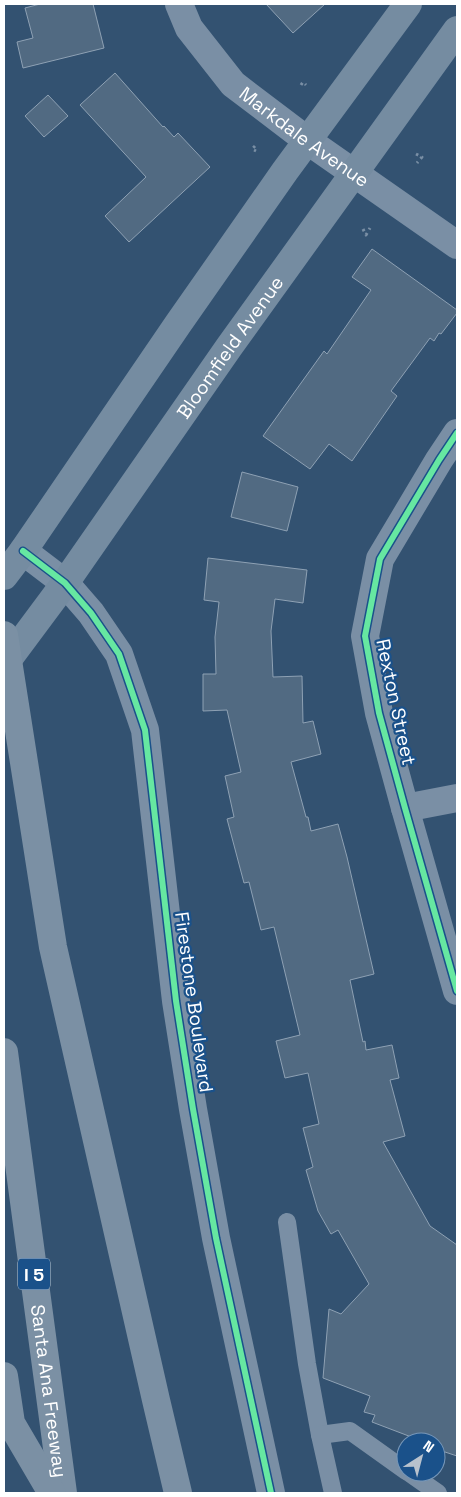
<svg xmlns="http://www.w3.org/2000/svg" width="461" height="1497" viewBox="0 0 461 1497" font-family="'Space Grotesk',sans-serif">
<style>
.building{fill:#516a82;stroke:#8ea1b4}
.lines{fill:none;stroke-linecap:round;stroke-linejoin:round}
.path{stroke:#7a8fa5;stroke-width:3;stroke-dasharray:2.5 4;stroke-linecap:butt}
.service{stroke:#7a8fa5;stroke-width:18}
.minor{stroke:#7a8fa5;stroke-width:28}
.tertiary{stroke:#7a8fa5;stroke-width:28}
.secondary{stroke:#758ca1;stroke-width:28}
.motorway{stroke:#7b90a4;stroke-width:28}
.cycleway-casing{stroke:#1a518a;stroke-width:9}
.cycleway{stroke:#66e7a1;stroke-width:6}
.labels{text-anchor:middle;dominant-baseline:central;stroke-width:4.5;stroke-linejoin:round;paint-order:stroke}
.shield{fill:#1a518a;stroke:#bacbdc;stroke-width:1}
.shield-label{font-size:18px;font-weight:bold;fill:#fff}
.street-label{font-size:19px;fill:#fff;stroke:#1a518a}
</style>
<rect width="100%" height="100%" fill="#335271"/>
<g class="building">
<polygon points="40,4 93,4 104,48 23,68 17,42 33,38 25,8"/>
<polygon points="266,4 325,4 293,33"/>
<polygon points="115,73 163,127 164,126 174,137 178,133 210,167 129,242 105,216 146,177 80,105"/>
<polygon points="48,95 68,116 44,137 25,116"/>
<polygon points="372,249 457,310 457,313 441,334 439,333 434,341 430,338 391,391 397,396 352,461 329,444 310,469 263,436 324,351 327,354 371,290 352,277"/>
<polygon points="242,472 298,487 287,531 231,517"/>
<polygon points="208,558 307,570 303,603 275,599 271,631 273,677 302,676 303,723 313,721 321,754 291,762 306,817 308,817 311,831 338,824 347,857 374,974 350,980 363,1042 365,1041 366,1050 392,1045 399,1078 390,1080 405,1136 383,1142 430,1226 457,1245 457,1456 436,1449 436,1442 418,1442 413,1440 414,1438 372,1422 375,1415 364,1412 370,1396 323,1378 329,1309 341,1314 369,1284 338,1230 331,1234 318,1211 306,1170 313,1167 303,1128 319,1124 308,1073 285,1078 276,1041 300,1035 274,927 261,930 249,882 244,883 227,819 234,817 225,776 241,772 227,710 203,711 203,674 216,674 215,637 219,602 204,600"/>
</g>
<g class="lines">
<g class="path">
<polyline points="301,85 303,82 306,85"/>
<polyline points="255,146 252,149 256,151"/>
<polyline points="416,154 422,157 417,163"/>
<polyline points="363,229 366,235 370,228"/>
</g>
<g class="service">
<polyline points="287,1222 307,1364 320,1435"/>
<polyline points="408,1472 438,1493"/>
<polyline points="333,1493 320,1435 350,1431 406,1471"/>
</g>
<g class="minor">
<path id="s1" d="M179 4 189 28 233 84 308 141 457 245"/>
<polyline points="457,433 439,460 380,559 365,636 379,713 405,808 457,991"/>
<polyline points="405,808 457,798"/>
</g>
<polyline class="tertiary" points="23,551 65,583 91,613 119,654 145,730 176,1001 193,1109 216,1238 271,1493"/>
<g class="secondary">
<polyline points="4,576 23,551 178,324 285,171 408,4"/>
<path id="s2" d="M4 665 65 583 229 347 457 30"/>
</g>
<g class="motorway">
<polyline points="4,635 53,947 156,1400 178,1493"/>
<path id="s3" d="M4 1052 63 1493"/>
<polyline points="4,1376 11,1423 52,1493"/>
</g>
<defs>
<g id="cycleway">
<polyline points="457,433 439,460 380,559 365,636 379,713 405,808 457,991"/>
<polyline points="23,551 65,583 91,613 119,654 145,730 176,1001 193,1109 216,1238 271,1493"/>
</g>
</defs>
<use href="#cycleway" class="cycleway-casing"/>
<use href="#cycleway" class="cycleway"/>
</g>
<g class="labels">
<rect class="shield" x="18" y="1258.5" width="32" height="31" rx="4"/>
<g class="shield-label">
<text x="34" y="1274">I 5</text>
</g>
<g class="street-label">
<text stroke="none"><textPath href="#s1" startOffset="186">Markdale Avenue</textPath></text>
<text stroke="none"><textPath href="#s2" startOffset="390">Bloomfield Avenue</textPath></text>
<text transform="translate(396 702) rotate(78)">Rexton Street</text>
<text transform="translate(194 1002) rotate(82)">Firestone Boulevard</text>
<text stroke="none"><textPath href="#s3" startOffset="342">Santa Ana Freeway</textPath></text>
</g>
</g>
<rect width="461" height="1497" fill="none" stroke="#ffffff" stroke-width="10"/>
<g transform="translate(421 1457) rotate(36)"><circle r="24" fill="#1a518a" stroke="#7697b9"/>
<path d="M0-4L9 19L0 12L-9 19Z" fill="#b8c2cd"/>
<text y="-8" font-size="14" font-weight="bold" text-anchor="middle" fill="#ffffff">N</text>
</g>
</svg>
